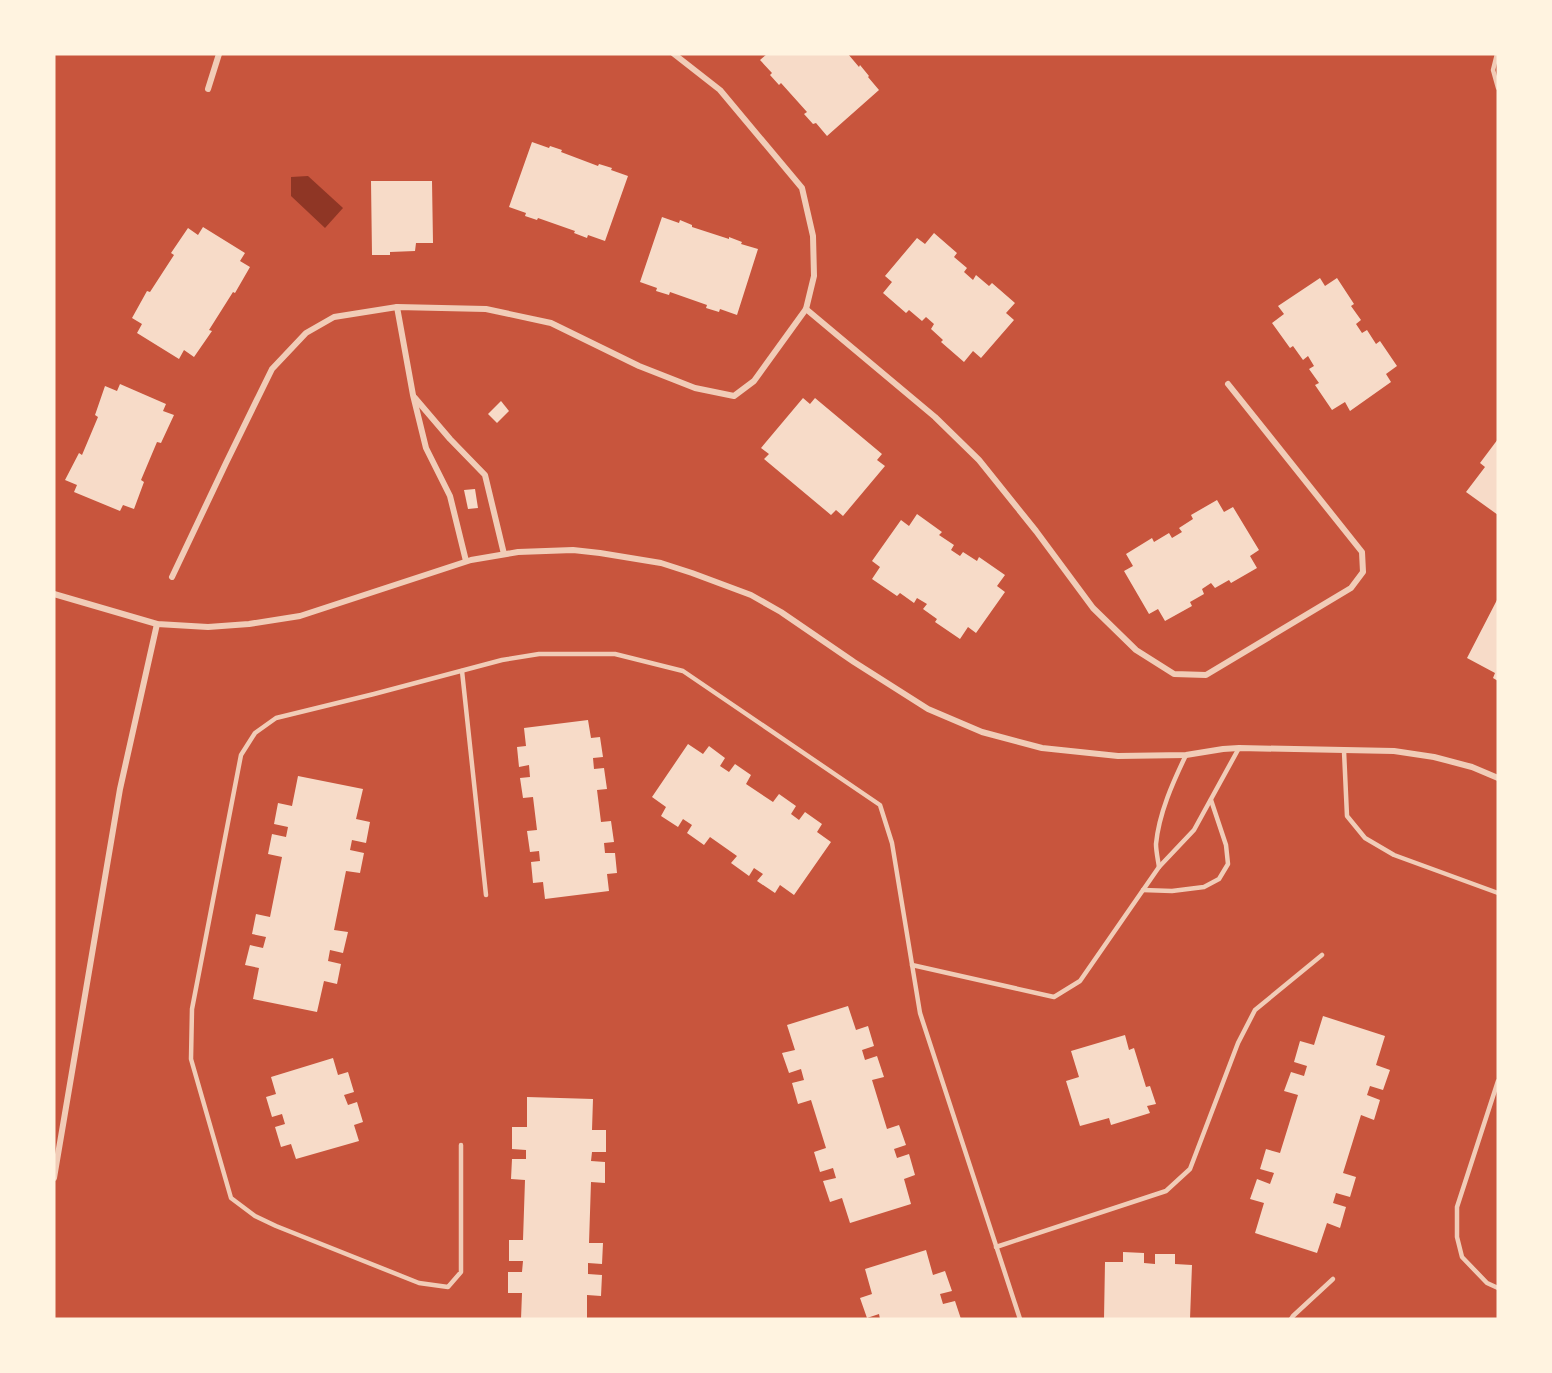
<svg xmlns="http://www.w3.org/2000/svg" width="1552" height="1373" viewBox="0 0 1552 1373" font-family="Raleway,sans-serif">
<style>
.water{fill:#8f3625}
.building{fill:#f7dbc8}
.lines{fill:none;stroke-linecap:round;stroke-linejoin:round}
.service{stroke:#f1ccb7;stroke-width:4.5}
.minor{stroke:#f1ccb7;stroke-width:6}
</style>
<rect width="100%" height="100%" fill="#c8553d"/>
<polygon class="water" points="308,176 343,208 325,228 291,196 291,177"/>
<g class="building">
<polygon points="767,54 848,54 859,67 860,65 869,76 868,77 879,90 827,136 816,123 813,124 804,114 807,112 781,83 779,85 770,75 772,73 760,60"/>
<polygon points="532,142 549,148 550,146 562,150 561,152 598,166 599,164 612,168 611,170 628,176 605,241 588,235 587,238 574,233 575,231 538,218 537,220 525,216 526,213 509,207"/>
<polygon points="371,181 432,181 433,243 416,243 415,251 390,252 390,255 372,255"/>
<polygon points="662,217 679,223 680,220 692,225 692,227 729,239 729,237 742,242 741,244 758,249 737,315 720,309 719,312 706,308 707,305 670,292 669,295 656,291 657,288 640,282"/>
<polygon points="203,227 245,253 240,261 250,267 235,293 233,292 209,330 212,331 194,357 184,350 179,359 137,333 142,324 132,318 147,291 150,292 174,255 171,253 188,228 198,235"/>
<polygon points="934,233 957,253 954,257 967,268 964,272 973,280 976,275 989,286 992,283 1015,303 1006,313 1014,320 981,358 973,351 964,362 941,342 943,340 931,329 934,324 926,317 922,321 909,310 906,313 883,293 892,282 885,276 917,238 925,244"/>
<polygon points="1320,278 1325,286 1337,278 1354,304 1351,306 1361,320 1356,324 1362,333 1367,330 1376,344 1380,341 1397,366 1386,374 1391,382 1350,411 1345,402 1332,410 1315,385 1319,383 1309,369 1314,366 1308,356 1303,360 1293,346 1290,348 1272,323 1284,314 1278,306"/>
<polygon points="120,384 166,404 163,411 174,415 161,443 157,442 141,480 144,482 134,509 123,505 120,511 74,492 77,485 65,480 79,453 82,455 98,417 95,415 105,386 117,391"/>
<polygon points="803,398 810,404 815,398 882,454 877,460 885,466 843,516 836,510 831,515 764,459 769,454 761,448"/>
<polygon points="501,401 509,411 497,423 488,414"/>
<polygon points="1498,439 1498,515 1466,492 1485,467 1480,463"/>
<polygon points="475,489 478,508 468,509 464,490"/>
<polygon points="1217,500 1224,512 1233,507 1259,550 1250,556 1257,568 1231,583 1229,580 1215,588 1211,583 1202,589 1204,594 1190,602 1192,606 1165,621 1158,609 1149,614 1124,571 1133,566 1126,554 1152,538 1154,542 1169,533 1172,538 1182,532 1179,528 1193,519 1191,515"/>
<polygon points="917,514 942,532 939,535 954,545 951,550 960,556 963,552 977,561 979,557 1005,575 997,586 1005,592 976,633 968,627 960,639 935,622 937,619 923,609 927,604 917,598 914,603 900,593 897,596 872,579 880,567 872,561 901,520 909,526"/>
<polygon points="1498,598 1498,681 1493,678 1495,673 1467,658"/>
<polygon points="588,720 591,738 600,737 603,757 593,758 594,769 604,768 607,789 597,790 601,822 611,821 614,842 604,843 605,853 615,853 617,873 607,874 609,891 545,899 543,882 533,883 531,862 540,861 539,851 530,852 527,831 537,830 533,797 523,798 520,778 530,777 529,765 519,767 517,747 526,746 524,728"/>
<polygon points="688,744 703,754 709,746 725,758 720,766 729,772 735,764 751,775 746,784 773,802 779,794 796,806 791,814 799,820 805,812 822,824 817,832 831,842 794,895 780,885 775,893 757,881 763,874 754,868 749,876 731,863 737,856 710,837 704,845 687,833 692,825 683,819 678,827 661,816 666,807 652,797"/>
<polygon points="298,776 363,789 356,819 370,822 366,843 352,840 350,850 364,853 360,873 346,871 334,930 348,932 343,953 330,950 328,961 341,964 337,984 324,981 317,1012 253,999 259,968 245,965 250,945 263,948 266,937 252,934 256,914 270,917 282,857 268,854 272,834 286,837 288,827 274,824 278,803 292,806"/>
<polygon points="848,1006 856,1030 868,1026 874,1046 862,1050 865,1060 877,1056 884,1077 872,1080 887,1129 899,1125 906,1145 894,1149 897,1158 909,1154 915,1175 904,1179 911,1204 850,1223 842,1198 830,1202 823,1181 836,1178 833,1168 820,1172 814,1152 826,1148 811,1100 798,1104 792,1083 804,1080 801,1069 789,1073 782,1053 795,1050 787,1025"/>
<polygon points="1323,1016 1385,1036 1376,1065 1390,1070 1383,1090 1370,1086 1367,1095 1380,1100 1374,1120 1361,1115 1343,1173 1356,1177 1350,1197 1336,1193 1333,1203 1346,1207 1340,1228 1327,1223 1317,1253 1255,1233 1264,1203 1250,1199 1257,1179 1270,1184 1274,1173 1260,1169 1266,1149 1280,1153 1298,1095 1284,1091 1291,1072 1304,1076 1307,1066 1294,1062 1300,1041 1314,1045"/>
<polygon points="1125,1035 1129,1050 1134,1048 1146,1087 1150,1086 1156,1104 1147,1106 1150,1113 1111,1125 1109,1118 1080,1126 1066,1081 1079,1077 1071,1051"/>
<polygon points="333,1058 338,1075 348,1072 354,1092 344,1095 348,1105 357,1102 363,1122 354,1125 359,1141 296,1159 291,1144 281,1147 275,1127 285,1124 282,1114 272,1117 266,1097 276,1094 271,1077"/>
<polygon points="527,1097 593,1099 592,1130 606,1130 606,1152 592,1152 591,1161 605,1162 605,1183 591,1182 589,1243 603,1243 602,1264 588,1263 588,1274 602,1275 601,1296 587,1295 587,1319 521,1319 522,1293 508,1293 508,1272 522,1272 523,1261 509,1261 509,1240 523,1240 525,1180 511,1179 512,1159 526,1159 526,1150 512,1149 512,1127 527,1127"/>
<polygon points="926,1250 933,1275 945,1271 952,1291 940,1294 943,1304 955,1301 961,1319 880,1319 879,1314 867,1318 860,1298 872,1294 865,1269"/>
<polygon points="1123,1252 1144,1253 1144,1263 1155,1264 1155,1254 1175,1254 1175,1264 1192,1265 1190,1319 1104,1319 1105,1262 1123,1262"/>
</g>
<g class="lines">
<g class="service">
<polyline points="1497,54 1493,70 1498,88"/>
<polyline points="462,671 486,895"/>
<polyline points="1344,751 1347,816 1365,838 1394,855 1498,893"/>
<path d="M1159 867C1158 860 1156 851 1156 844 1159 813 1173 782 1186 755"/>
<polyline points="1143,890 1172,891 1204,887 1219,879 1228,864 1226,845 1211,800"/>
<polyline points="912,965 1054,997 1080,981 1159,867 1194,830 1239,748"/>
<polyline points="1498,1081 1457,1207 1457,1237 1462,1257 1487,1283 1498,1288"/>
<polyline points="461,1145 461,1272 448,1287 419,1283 276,1226 255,1216 231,1198 191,1059 192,1009 241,755 255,733 276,718 374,694 502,660 539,654 615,654 683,671 880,805 892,843 920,1013 1020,1319"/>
<polyline points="996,1247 1166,1191 1190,1169 1238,1043 1255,1010 1322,955"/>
<polyline points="1291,1319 1293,1316 1333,1279"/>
</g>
<g class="minor">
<polyline points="208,89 219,54"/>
<polyline points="397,307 413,395 426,448 450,496 466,561"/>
<polyline points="806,309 935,417 979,460 1036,531 1093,608 1136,650 1174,674 1206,675 1351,588 1363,572 1362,552 1228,384"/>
<polyline points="415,398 450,439 485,475 504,554"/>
<polyline points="172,577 226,463 272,369 306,333 334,317 397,307 486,309 551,323 639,366 695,388 734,396 754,381 806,309 814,276 813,236 802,188 720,90 674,54"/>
<polyline points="54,594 157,624 208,627 249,624 300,616 471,560 518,552 573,550 600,553 661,563 692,573 751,595 781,612 854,662 928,709 982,732 1042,748 1118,756 1186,755 1223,749 1239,748 1394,751 1434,757 1472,767 1498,778"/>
<polyline points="54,1178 120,789 157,624"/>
</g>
</g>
<rect width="1552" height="1373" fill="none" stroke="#fff3e0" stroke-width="111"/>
</svg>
